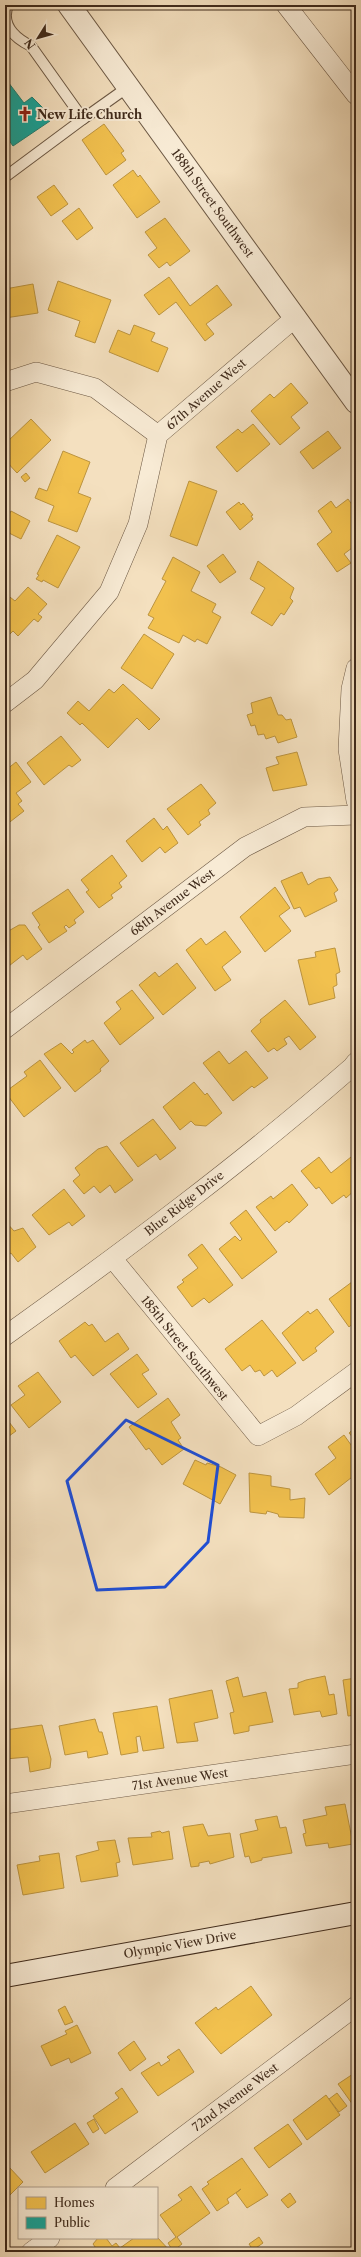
<svg xmlns="http://www.w3.org/2000/svg" width="361" height="2257" viewBox="0 0 361 2257" font-family="'Libre Caslon Text',serif">
<style>
.homes{fill:#f2c14e;stroke:#bc943f}
.public{fill:#17a398;stroke:#237f72}
.lines{fill:none;stroke-linecap:round;stroke-linejoin:round}
.service-casing{stroke:#6c5844;stroke-width:12}
.minor-casing{stroke:#6c5844;stroke-width:20}
.tertiary-casing{stroke:#6c5844;stroke-width:24}
.secondary-casing{stroke:#3f2a1b;stroke-width:24}
.service{stroke:#f8ebd5;stroke-width:10}
.minor{stroke:#f8ebd5;stroke-width:19}
.tertiary{stroke:#f8ebd5;stroke-width:22}
.secondary{stroke:#f8ebd5;stroke-width:22}
.marked{fill:none;stroke:#1d4ed8;stroke-width:3;stroke-linejoin:round}
.labels{text-anchor:middle;dominant-baseline:central;stroke-width:4;stroke-linejoin:round;paint-order:stroke}
.poi-label{font-size:12px;font-weight:bold;fill:#3f2a1b;stroke:#f8ebd5;text-anchor:start}
.street-label{font-size:12px;fill:#3f2a1b;stroke:#f8ebd5}
</style>
<rect width="100%" height="100%" fill="#f4e0bf"/>
<filter id="stains"><feTurbulence type="fractalNoise" baseFrequency=".005" numOctaves="4"/><feColorMatrix values="0 0 0 0 .2 0 0 0 0 .09 0 0 0 0 .02 0 0 0 .5 -.17"/></filter>
<radialGradient id="worn" r=".72"><stop offset=".6" stop-color="#630" stop-opacity="0"/><stop offset="1" stop-color="#630" stop-opacity=".3"/></radialGradient>
<g class="homes">
<polygon points="104,124 124,151 121,153 126,160 106,175 82,140"/>
<polygon points="133,170 138,177 140,175 160,202 137,218 113,185"/>
<polygon points="54,185 68,204 51,216 37,197"/>
<polygon points="79,208 93,228 77,240 62,221"/>
<polygon points="165,218 190,251 170,266 167,262 159,268 148,255 157,248 145,232"/>
<polygon points="169,277 190,306 217,285 232,305 206,324 214,334 205,341 176,302 159,315 144,295"/>
<polygon points="58,281 111,300 95,343 75,336 80,321 48,310"/>
<polygon points="33,284 38,313 5,318 5,289"/>
<polygon points="134,325 155,333 151,341 168,348 158,372 109,352 118,330 130,335"/>
<polygon points="291,383 308,403 291,417 300,428 280,445 251,411 270,394 274,398"/>
<polygon points="31,419 51,440 17,473 5,460 5,440 7,442"/>
<polygon points="253,424 270,444 237,472 216,447 238,429 242,433"/>
<polygon points="328,431 341,448 313,469 300,452"/>
<polygon points="63,451 90,462 78,493 91,498 77,532 48,521 54,506 35,498 39,488 47,491"/>
<polygon points="26,473 30,478 25,482 21,477"/>
<polygon points="189,481 217,491 197,546 170,536"/>
<polygon points="348,499 356,510 356,545 344,554 351,563 337,572 317,544 332,532 318,511 331,501 336,508"/>
<polygon points="239,502 241,505 243,503 253,515 251,516 253,519 240,530 226,512"/>
<polygon points="11,511 30,521 21,539 9,533 7,538 5,537 5,522"/>
<polygon points="57,535 80,547 58,588 43,580 42,582 36,579 39,575 37,574"/>
<polygon points="223,554 236,572 220,583 207,566"/>
<polygon points="173,557 200,572 191,591 216,604 212,612 221,617 207,644 197,639 195,642 183,635 179,643 148,628 154,618 148,615 166,581 162,579"/>
<polygon points="258,561 294,588 290,598 293,601 284,615 281,613 272,626 251,613 265,588 250,579"/>
<polygon points="28,587 47,604 38,614 42,617 38,622 34,619 18,636 13,631 5,639 5,595 6,594 15,601"/>
<polygon points="144,634 174,654 152,689 121,668"/>
<polygon points="123,684 160,719 149,730 137,718 108,748 82,723 80,725 67,713 78,701 89,711 109,689 114,693"/>
<polygon points="271,697 278,715 282,715 286,720 291,719 297,737 278,743 275,736 266,739 264,734 258,735 255,725 251,726 247,715 253,713 251,703"/>
<polygon points="61,736 81,760 72,767 69,765 44,785 27,763"/>
<polygon points="297,752 307,785 273,791 266,768 279,764 276,757"/>
<polygon points="16,762 31,782 16,793 22,801 18,804 24,811 6,825 5,769 6,770"/>
<polygon points="201,784 216,803 208,810 210,814 199,822 201,825 188,835 167,809"/>
<polygon points="154,818 163,830 167,826 178,843 165,853 160,847 142,862 126,841"/>
<polygon points="112,855 127,876 119,883 122,887 111,895 113,898 99,908 86,892 89,890 81,880"/>
<polygon points="302,872 308,885 318,879 330,877 338,890 334,893 337,901 305,917 300,907 294,909 281,881"/>
<polygon points="275,887 290,908 279,916 291,931 265,952 240,917"/>
<polygon points="68,889 84,912 74,920 76,923 69,928 66,925 64,927 67,931 49,943 38,927 40,925 32,913"/>
<polygon points="19,925 25,925 42,949 27,960 23,955 5,969 5,933"/>
<polygon points="225,931 241,952 222,967 231,980 215,991 186,950 201,938 206,945"/>
<polygon points="335,948 340,972 336,974 337,985 333,987 335,998 309,1005 298,960 316,957 315,952"/>
<polygon points="177,963 196,988 163,1015 139,985 155,972 159,977"/>
<polygon points="132,990 154,1018 120,1045 104,1023 121,1009 116,1002"/>
<polygon points="285,1000 316,1037 300,1050 289,1036 284,1039 287,1044 277,1051 274,1048 268,1052 251,1031 261,1022 260,1020"/>
<polygon points="85,1040 87,1043 93,1040 109,1061 100,1069 101,1071 75,1092 44,1054 61,1043 72,1054 74,1052 72,1050"/>
<polygon points="219,1051 229,1064 246,1051 268,1078 254,1088 252,1086 233,1101 203,1063"/>
<polygon points="40,1060 61,1088 24,1117 5,1092 27,1076 24,1072"/>
<polygon points="194,1082 205,1095 207,1093 222,1113 206,1126 195,1125 191,1121 180,1130 163,1107"/>
<polygon points="153,1119 176,1148 160,1160 156,1154 138,1167 120,1143"/>
<polygon points="107,1146 133,1180 115,1193 110,1185 100,1193 94,1186 84,1194 73,1181 80,1175 75,1168 98,1149"/>
<polygon points="319,1157 331,1173 351,1157 356,1163 356,1189 346,1198 344,1195 332,1204 319,1187 316,1189 301,1171"/>
<polygon points="292,1184 308,1205 289,1223 287,1221 275,1231 256,1207 271,1196 273,1199"/>
<polygon points="64,1189 85,1216 72,1226 69,1222 49,1235 32,1215"/>
<polygon points="246,1210 277,1252 242,1279 219,1249 235,1236 240,1241 242,1239 230,1223"/>
<polygon points="5,1221 14,1231 23,1228 36,1247 18,1262 11,1253 5,1257"/>
<polygon points="202,1244 233,1285 209,1303 204,1298 192,1307 177,1287 184,1282 182,1280 198,1268 188,1255"/>
<polygon points="356,1279 356,1321 349,1327 329,1299"/>
<polygon points="317,1309 334,1332 315,1348 317,1351 303,1361 282,1333 308,1311 310,1314"/>
<polygon points="262,1320 296,1363 277,1377 272,1370 264,1376 260,1370 255,1372 250,1365 242,1371 225,1349"/>
<polygon points="85,1322 89,1326 92,1324 105,1342 118,1333 129,1349 93,1376 75,1355 71,1358 59,1341"/>
<polygon points="137,1354 149,1370 142,1374 157,1394 138,1408 110,1374"/>
<polygon points="38,1372 61,1402 29,1428 11,1405 25,1395 18,1386"/>
<polygon points="168,1398 180,1415 171,1422 181,1438 178,1440 184,1449 162,1465 149,1448 146,1450 129,1427"/>
<polygon points="5,1422 6,1424 9,1422 16,1431 5,1439"/>
<polygon points="356,1427 356,1441 349,1433"/>
<polygon points="344,1435 356,1452 356,1474 329,1495 315,1474 336,1458 328,1447"/>
<polygon points="195,1460 206,1465 207,1463 221,1467 236,1475 220,1504 183,1484"/>
<polygon points="249,1473 271,1476 271,1486 290,1489 290,1500 305,1498 304,1518 279,1517 278,1514 267,1511 266,1514 250,1512"/>
<polygon points="325,1676 329,1695 334,1694 337,1714 322,1717 320,1711 294,1715 289,1689 298,1688 298,1683 306,1680"/>
<polygon points="238,1677 243,1697 266,1692 273,1722 249,1726 249,1731 234,1734 230,1713 234,1712 226,1681"/>
<polygon points="356,1678 356,1715 348,1716 343,1680"/>
<polygon points="212,1690 218,1718 194,1723 198,1741 177,1743 169,1699"/>
<polygon points="157,1706 164,1748 143,1751 140,1736 136,1737 138,1752 121,1755 113,1713"/>
<polygon points="95,1719 99,1732 102,1732 108,1754 88,1758 87,1751 65,1755 59,1726"/>
<polygon points="42,1725 51,1759 50,1768 30,1772 28,1757 5,1759 5,1730"/>
<polygon points="345,1804 353,1844 329,1848 328,1843 306,1846 303,1834 306,1833 303,1820 327,1815 325,1807"/>
<polygon points="277,1816 280,1828 286,1827 292,1853 262,1858 262,1860 251,1863 249,1856 245,1857 240,1834 258,1830 255,1820"/>
<polygon points="203,1824 208,1836 230,1833 234,1857 210,1864 209,1861 199,1863 199,1866 191,1867 183,1827"/>
<polygon points="160,1831 162,1833 169,1831 173,1859 133,1865 128,1838 152,1837 151,1833"/>
<polygon points="115,1840 120,1862 116,1863 118,1876 81,1882 76,1856 99,1850 97,1842"/>
<polygon points="59,1853 64,1888 23,1895 17,1865 40,1861 39,1856"/>
<polygon points="251,1986 272,2015 221,2054 195,2023 216,2007 218,2010"/>
<polygon points="65,2006 73,2022 65,2025 58,2010"/>
<polygon points="77,2025 91,2053 71,2063 69,2058 51,2066 41,2046 67,2034 65,2031"/>
<polygon points="134,2041 146,2059 130,2071 118,2053"/>
<polygon points="179,2049 194,2072 158,2096 141,2073 159,2062 161,2066 170,2060 167,2057"/>
<polygon points="356,2072 356,2103 353,2105 338,2084"/>
<polygon points="122,2088 138,2112 105,2134 93,2116 119,2098 115,2093"/>
<polygon points="337,2093 347,2106 339,2112 329,2099"/>
<polygon points="326,2095 340,2115 307,2140 293,2120"/>
<polygon points="94,2119 99,2129 93,2133 87,2123"/>
<polygon points="75,2123 89,2144 45,2173 31,2152"/>
<polygon points="288,2124 302,2144 269,2168 254,2148"/>
<polygon points="242,2158 268,2195 247,2208 236,2193 241,2189 227,2199 229,2203 217,2211 202,2189 209,2184 207,2182"/>
<polygon points="9,2167 23,2182 5,2200 5,2171"/>
<polygon points="191,2186 210,2213 177,2237 182,2244 173,2251 168,2243 176,2237 160,2215 182,2200 178,2195"/>
<polygon points="290,2193 296,2202 288,2208 281,2200"/>
<polygon points="157,2237 171,2252 104,2252 102,2248 98,2251 93,2244 98,2238 106,2238 112,2246 116,2243 120,2248 134,2238"/>
<polygon points="259,2237 263,2243 253,2250 249,2244"/>
</g>
<polygon class="public" points="5,78 24,103 32,97 42,107 50,121 13,146 5,135"/>
<g class="lines">
<defs>
<g id="service">
<polyline points="83,119 128,87"/>
<path d="M5 177 83 119 31 46C15 38 0 25 8 5"/>
</g>
<g id="minor">
<polyline points="286,5 356,95"/>
<polyline points="5,382 36,372 95,388 158,435"/>
<polyline points="356,668 351,689 348,749 356,801"/>
<polyline points="5,703 35,680 109,592 138,524 158,435 296,317"/>
<polyline points="5,1029 245,847 304,817 356,815"/>
<polyline points="113,1259 258,1436 296,1416 356,1372"/>
<path d="M5 1336C124 1251 242 1163 352 1067L356 1062"/>
<polyline points="5,1804 356,1754"/>
<polyline points="115,2188 356,2006"/>
<polyline points="31,2252 50,2238"/>
</g>
<polyline id="tertiary" points="69,5 356,402"/>
<polyline id="secondary" points="5,1976 356,1913"/>
</defs>
<use href="#service" class="service-casing"/>
<use href="#minor" class="minor-casing"/>
<use href="#tertiary" class="tertiary-casing"/>
<use href="#secondary" class="secondary-casing"/>
<use href="#service" class="service"/>
<use href="#minor" class="minor"/>
<use href="#tertiary" class="tertiary"/>
<use href="#secondary" class="secondary"/>
</g>
<path class="marked" d="M126 1420 218 1465 208 1542 165 1587 97 1590 67 1481Z"/>
<defs>
<symbol id="church-bare" viewBox="-9 -9 18 18"><path d="M-1.2-6h2.4v3.5h3.3v2.4h-3.3V6h-2.4V-.1h-3.3v-2.4h3.3Z" fill="#8f2418" stroke="#f8ebd5" stroke-width="2.5" paint-order="stroke"/></symbol>
</defs>
<g fill-rule="evenodd">
<use href="#church-bare" x="14" y="103" width="22" height="22"/>
</g>
<g class="labels">
<g class="poi-label">
<text x="37" y="114">New Life Church</text>
</g>
<g class="street-label">
<text transform="translate(213 203) rotate(54)">188th Street Southwest</text>
<text transform="translate(206 394) rotate(-41)">67th Avenue West</text>
<text transform="translate(172 902) rotate(-37)">68th Avenue West</text>
<text transform="translate(184 1203) rotate(-38)">Blue Ridge Drive</text>
<text transform="translate(185 1348) rotate(51)">185th Street Southwest</text>
<text transform="translate(180 1779) rotate(-8)">71st Avenue West</text>
<text transform="translate(180 1944) rotate(-10)">Olympic View Drive</text>
<text transform="translate(235 2097) rotate(-37)">72nd Avenue West</text>
</g>
</g>
<rect width="361" height="2257" fill="none" stroke="#f4e0bf" stroke-width="20"/>
<rect x="6" y="6" width="349" height="2245" fill="none" stroke="#3f2a1b" stroke-width="2"/>
<rect x="10" y="10" width="341" height="2237" fill="none" stroke="#3f2a1b"/>
<rect x="18" y="2187" width="140" height="52" fill="#f8ebd5" stroke="#ae9e8b"/>
<rect x="26" y="2197" width="20" height="12" fill="#f2c14e" stroke="#ae9e8b"/>
<text x="54" y="2207" font-size="12" fill="#3f2a1b">Homes</text>
<rect x="26" y="2217" width="20" height="12" fill="#17a398" stroke="#ae9e8b"/>
<text x="54" y="2227" font-size="12" fill="#3f2a1b">Public</text>
<g transform="translate(38 38) rotate(233)" stroke="#f8ebd5" stroke-width="3" paint-order="stroke">
<path d="M0-3L7 15L0 10L-7 15Z" fill="#3f2a1b"/>
<text y="-6" font-size="11" font-weight="bold" text-anchor="middle" fill="#3f2a1b">N</text>
</g>
<rect width="100%" height="100%" filter="url(#stains)"/>
<rect width="100%" height="100%" fill="url(#worn)"/>
</svg>
